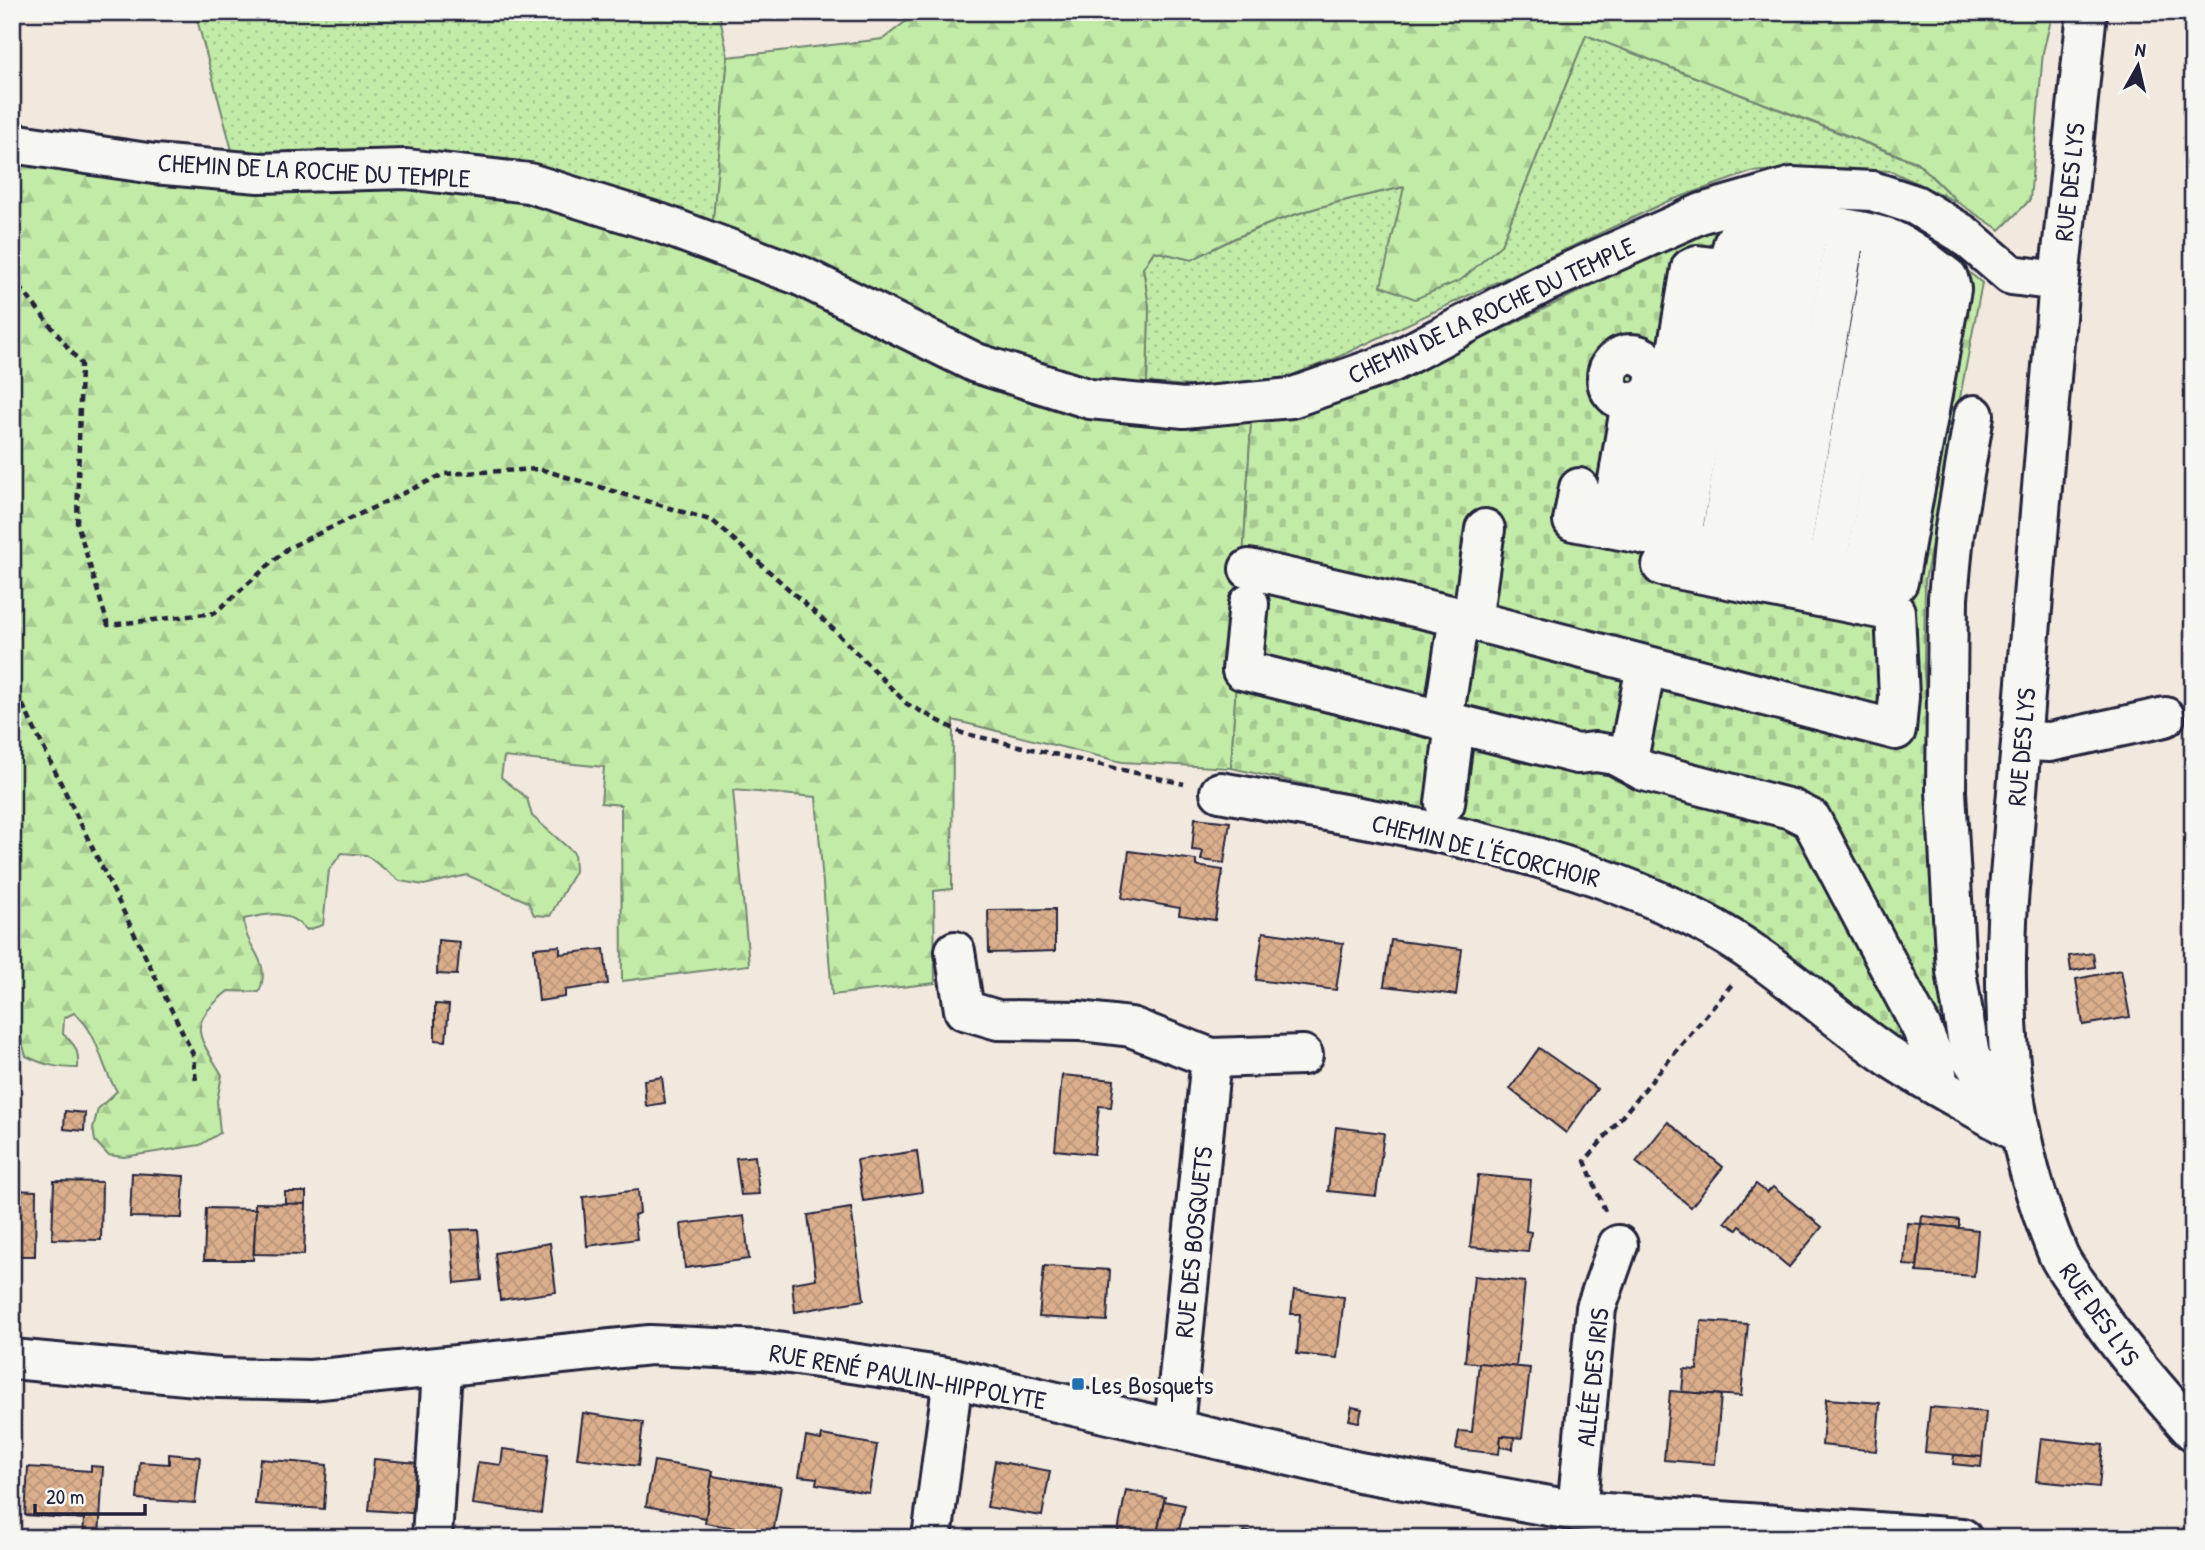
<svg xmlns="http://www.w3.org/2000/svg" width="2205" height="1550" viewBox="0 0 2205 1550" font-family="'Patrick Hand',sans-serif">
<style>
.grass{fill:url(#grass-dots);stroke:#728671;stroke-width:2}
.forest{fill:url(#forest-firs);stroke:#728671;stroke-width:2}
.cemetery{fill:url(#cemetery-stones);stroke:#728671;stroke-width:2}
.building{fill:url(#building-cross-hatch);stroke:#22223b;stroke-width:2}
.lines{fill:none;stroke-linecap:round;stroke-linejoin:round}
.minor-casing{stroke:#22223b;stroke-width:44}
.path{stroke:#22223b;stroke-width:4.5;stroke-dasharray:7 5;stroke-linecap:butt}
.minor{stroke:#f6f6f2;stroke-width:38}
.poi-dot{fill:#1f6fb2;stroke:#f6f6f2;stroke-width:2.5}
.labels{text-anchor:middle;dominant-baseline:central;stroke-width:7;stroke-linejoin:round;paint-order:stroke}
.street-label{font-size:26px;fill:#22223b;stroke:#f6f6f2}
.poi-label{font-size:26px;fill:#22223b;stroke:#f6f6f2;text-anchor:start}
</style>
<defs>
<pattern id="grass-dots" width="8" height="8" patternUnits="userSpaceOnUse" patternTransform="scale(1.75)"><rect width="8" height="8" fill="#c2eba7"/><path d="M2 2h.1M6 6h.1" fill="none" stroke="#a6c991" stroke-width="1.8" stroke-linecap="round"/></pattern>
<pattern id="forest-firs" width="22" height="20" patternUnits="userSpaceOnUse" patternTransform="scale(1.75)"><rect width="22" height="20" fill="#c2eba7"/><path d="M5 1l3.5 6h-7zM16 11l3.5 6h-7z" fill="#a6c991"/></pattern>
<pattern id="cemetery-stones" width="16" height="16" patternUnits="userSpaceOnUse" patternTransform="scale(1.75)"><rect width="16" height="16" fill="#c2eba7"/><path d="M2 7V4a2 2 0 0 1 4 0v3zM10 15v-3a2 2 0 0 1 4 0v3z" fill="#a6c991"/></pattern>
<pattern id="building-cross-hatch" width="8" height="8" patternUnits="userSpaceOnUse" patternTransform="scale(1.75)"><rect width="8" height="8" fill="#dcaf8c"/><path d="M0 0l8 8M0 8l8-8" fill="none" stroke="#bc967a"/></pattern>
</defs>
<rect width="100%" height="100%" fill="#f1e8de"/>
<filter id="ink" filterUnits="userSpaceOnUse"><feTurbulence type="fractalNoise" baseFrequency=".0143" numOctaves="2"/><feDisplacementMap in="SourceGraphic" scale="14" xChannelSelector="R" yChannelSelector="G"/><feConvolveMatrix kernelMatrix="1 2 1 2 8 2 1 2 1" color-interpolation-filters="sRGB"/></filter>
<g filter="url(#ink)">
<g class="grass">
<polygon points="195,12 719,12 728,57 710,254 240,180"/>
<path d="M1586 35 1917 163 1959 203 1891 171 1819 167 1751 172 1666 202 1336 358 1253 390 1147 383 1149 307 1143 268 1154 251 1192 260C1266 219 1323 204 1405 187L1382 286 1501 245Z"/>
</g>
<path class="forest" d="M918 12H2053L2043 52 2030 200 2000 230 1959 203 1917 162 1586 35 1501 245 1461 280 1415 299 1381 286 1404 187C1323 204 1265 219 1192 260L1154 251 1143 268 1149 307 1147 383 1222 390H1253L1231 768 1122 762 953 720 952 889 934 891 935 983 832 995 816 797 733 790 749 965 622 981 621 805 601 803 604 767 504 757 501 777 527 798 532 816 574 853 575 871 550 916 534 915 528 902 467 875 424 885 400 881 366 855 342 853 329 870 323 925 307 930C286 909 271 913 244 919 244 950 273 958 259 992L228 991C186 1026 197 1033 222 1075L217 1101 220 1133 200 1145 124 1157 108 1155 95 1141 93 1128 98 1109 117 1091C99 1065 100 1033 74 1013L64 1018 63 1034C76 1045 79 1051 78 1068 58 1068 44 1065 26 1056L20 1035 12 1026V149L504 184 710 253 728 57 883 39Z"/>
<polygon class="cemetery" points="1880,216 1920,232 1982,283 1925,580 1924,672 1944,1013 1898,1040 1652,878 1579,850 1490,825 1231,768 1251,423 1302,416 1384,387 1687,239 1733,221"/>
<g class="building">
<polygon points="1195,818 1230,822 1224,863 1201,860 1203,851 1192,850"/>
<polygon points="1129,851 1196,860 1196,866 1223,870 1215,920 1179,915 1180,908 1122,898"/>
<polygon points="1055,909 1055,951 989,953 988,910"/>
<polygon points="1263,932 1343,943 1336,990 1256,980"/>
<polygon points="438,940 460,942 457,975 437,974"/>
<polygon points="1391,940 1462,949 1456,995 1384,986"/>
<polygon points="560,946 560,954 604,949 608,984 565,990 565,997 539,1001 534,948"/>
<polygon points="2093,953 2095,967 2071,971 2069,956"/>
<polygon points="2121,970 2130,1017 2083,1025 2076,979"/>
<polygon points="435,1004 449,1005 446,1041 435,1040"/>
<polygon points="1539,1048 1597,1089 1566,1133 1510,1089"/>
<polygon points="1062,1075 1114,1080 1111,1107 1099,1106 1094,1154 1055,1150"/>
<polygon points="662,1077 665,1103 646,1106 644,1080"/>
<polygon points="65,1111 85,1113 84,1131 64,1129"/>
<polygon points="1668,1122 1723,1167 1691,1207 1636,1162"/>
<polygon points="1336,1127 1384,1133 1376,1196 1328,1191"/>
<polygon points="917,1151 922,1192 863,1201 857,1160"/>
<polygon points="755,1156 759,1194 741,1195 736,1158"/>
<polygon points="132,1173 184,1176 182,1218 130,1217"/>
<polygon points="1478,1175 1531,1180 1526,1231 1531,1232 1528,1252 1470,1247"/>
<polygon points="54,1181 102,1182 101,1240 52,1239"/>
<polygon points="1756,1184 1767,1193 1773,1187 1822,1227 1789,1267 1740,1226 1737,1230 1725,1222"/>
<polygon points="12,1190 36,1191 35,1256 12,1256"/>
<polygon points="638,1190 640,1213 634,1215 637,1239 587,1246 583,1197"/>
<polygon points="285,1192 306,1192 306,1204 285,1205"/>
<polygon points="255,1203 306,1204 304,1255 254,1254"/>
<polygon points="206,1208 256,1209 253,1260 204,1260"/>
<polygon points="851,1208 864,1300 795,1312 792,1283 816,1279 808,1215"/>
<polygon points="744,1216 749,1259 685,1268 681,1224"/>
<polygon points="1922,1216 1959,1220 1959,1228 1921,1224"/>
<polygon points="1907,1223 1921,1224 1917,1266 1904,1265"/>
<polygon points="1921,1224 1978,1230 1974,1276 1917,1272"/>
<polygon points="478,1229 482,1280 455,1283 451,1230"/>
<polygon points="550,1243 556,1292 500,1300 495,1253"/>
<polygon points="1044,1266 1110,1270 1107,1321 1039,1317"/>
<polygon points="1474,1276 1525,1282 1516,1367 1465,1362"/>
<polygon points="1294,1290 1344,1297 1337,1358 1297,1354 1300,1314 1291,1314"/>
<polygon points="1701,1321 1748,1324 1741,1396 1682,1392 1684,1369 1697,1370"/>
<polygon points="1479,1363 1530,1368 1522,1438 1501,1436 1499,1454 1456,1449 1459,1431 1472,1432"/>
<polygon points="1670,1391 1721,1395 1715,1464 1664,1460"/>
<polygon points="1826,1399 1880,1403 1876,1451 1822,1445"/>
<polygon points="1352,1407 1362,1409 1359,1422 1349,1420"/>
<polygon points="1930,1407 1986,1412 1982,1457 1925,1452"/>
<polygon points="583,1413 643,1422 638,1466 577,1458"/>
<polygon points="822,1435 877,1445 869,1493 816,1484 817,1478 799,1476 806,1437 821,1440"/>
<polygon points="1501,1436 1514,1437 1513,1449 1500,1447"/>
<polygon points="2041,1438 2103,1445 2099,1487 2036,1481"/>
<polygon points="503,1449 548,1455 541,1513 472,1504 478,1462 501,1465"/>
<polygon points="169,1454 200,1457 195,1503 137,1499 140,1462 169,1464"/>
<polygon points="1954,1455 1982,1457 1981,1467 1953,1464"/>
<polygon points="260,1459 327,1465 324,1509 255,1504"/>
<polygon points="374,1459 428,1464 425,1514 369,1510"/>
<polygon points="654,1461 713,1471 706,1518 646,1506"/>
<polygon points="995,1461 1050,1471 1042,1516 987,1507"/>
<polygon points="91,1466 103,1467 99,1538 83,1538 84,1519 25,1515 28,1467 91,1471"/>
<polygon points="712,1476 781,1486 773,1534 705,1523"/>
<polygon points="1126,1490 1165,1497 1156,1538 1117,1537"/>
<polygon points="1164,1501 1185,1505 1177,1538 1156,1538"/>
<polygon points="1244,1531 1279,1538 1243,1538"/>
</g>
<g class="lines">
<defs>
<g id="minor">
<path d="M2087 12 2059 281 2008 901C2001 1025 2009 1138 2058 1254 2064 1268 2076 1282 2084 1294 2116 1344 2154 1387 2193 1431"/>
<polyline points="12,143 154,164 259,173 406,169 529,183 662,224 801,276 976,363 1090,399 1184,408 1291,398 1393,362 1544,283 1702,213 1792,187 1872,191 1915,205 1963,234 2011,275 2059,281"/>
<circle cx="1631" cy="378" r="24"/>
<polyline points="1974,415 1954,534 1948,598 1946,791 1956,971 1970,1056 2013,1125"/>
<polyline points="1579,488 1573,521 1610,528 1631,402"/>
<path d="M1610 528 1898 582 1951 289 1948 278C1929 264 1908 245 1884 237 1855 228 1749 207 1734 242 1730 250 1730 261 1729 269"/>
<polyline points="1646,535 1691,268 1697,265 1729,269 1681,542"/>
<polyline points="1719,549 1772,223"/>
<polyline points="1753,555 1809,224"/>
<polyline points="1789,562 1846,231"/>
<polyline points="1249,569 1459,617 1896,730 1899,697 1895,612 1662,566"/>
<polyline points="1826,569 1885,237"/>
<polyline points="1863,576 1919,256"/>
<polyline points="1249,604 1242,670 1577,754 1596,752 1615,755 1644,771 1791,809 1811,819 1921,1027 1935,1060 1939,1087"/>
<polyline points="1472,621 1485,529"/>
<polyline points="1443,721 1459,617"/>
<polyline points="2022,741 2050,742 2165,717"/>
<polyline points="1628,760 1646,666"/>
<path d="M1220 792C1383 822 1553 844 1702 922 1771 958 1827 1014 1891 1058 1931 1085 1976 1107 2018 1133"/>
<polyline points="1445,803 1455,724"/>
<polyline points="955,951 964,1010 998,1020 1080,1021 1131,1027 1211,1058 1303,1055"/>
<polyline points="12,1359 219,1378 311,1380 650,1345 763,1350 953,1378 1359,1472 1577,1511 1962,1538"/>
<polyline points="1174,1427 1211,1058"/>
<polyline points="1577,1511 1596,1308 1618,1245"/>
<polyline points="432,1538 442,1369"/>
<polyline points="932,1538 953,1378"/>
</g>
</defs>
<use href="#minor" class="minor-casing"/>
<g class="path">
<polyline points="12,277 81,364 77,523 108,625 215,613 288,548 444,474 540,469 713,521 833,629 907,704 962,733 1184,784"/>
<polyline points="12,683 193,1054 196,1082"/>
<polyline points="1605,1211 1585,1161 1733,983"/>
</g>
<use href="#minor" class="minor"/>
</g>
</g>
<rect class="poi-dot" x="1071" y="1377" width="14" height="14" rx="3.5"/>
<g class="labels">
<g class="street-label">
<text transform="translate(314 170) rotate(3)">CHEMIN DE LA ROCHE DU TEMPLE</text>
<text transform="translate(2069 182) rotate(-84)">RUE DES LYS</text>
<text transform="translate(1491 310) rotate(-25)">CHEMIN DE LA ROCHE DU TEMPLE</text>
<text transform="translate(2021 747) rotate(-85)">RUE DES LYS</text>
<text transform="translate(1486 850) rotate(14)">CHEMIN DE L'ÉCORCHOIR</text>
<text transform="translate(1193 1242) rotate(-84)">RUE DES BOSQUETS</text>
<text transform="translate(2100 1314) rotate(55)">RUE DES LYS</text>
<text transform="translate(908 1376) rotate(10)">RUE RENÉ PAULIN-HIPPOLYTE</text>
<text transform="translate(1592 1377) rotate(-84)">ALLÉE DES IRIS</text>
</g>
<g class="poi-label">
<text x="1092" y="1384">Les Bosquets</text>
</g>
</g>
<rect width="2205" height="1550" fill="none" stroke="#f6f6f2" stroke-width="42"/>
<rect x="21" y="21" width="2163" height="1508" fill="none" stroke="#22223b" stroke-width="2.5" filter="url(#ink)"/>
<g transform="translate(2138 66) rotate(8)" stroke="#f6f6f2" stroke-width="5" paint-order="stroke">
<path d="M0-5L12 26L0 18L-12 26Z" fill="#22223b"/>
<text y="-10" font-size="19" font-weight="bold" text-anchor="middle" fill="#22223b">N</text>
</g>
<path d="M35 1504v10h110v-10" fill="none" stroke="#22223b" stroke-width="3.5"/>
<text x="46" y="1504" font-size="21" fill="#22223b" stroke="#f6f6f2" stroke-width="5" paint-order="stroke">20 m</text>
</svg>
